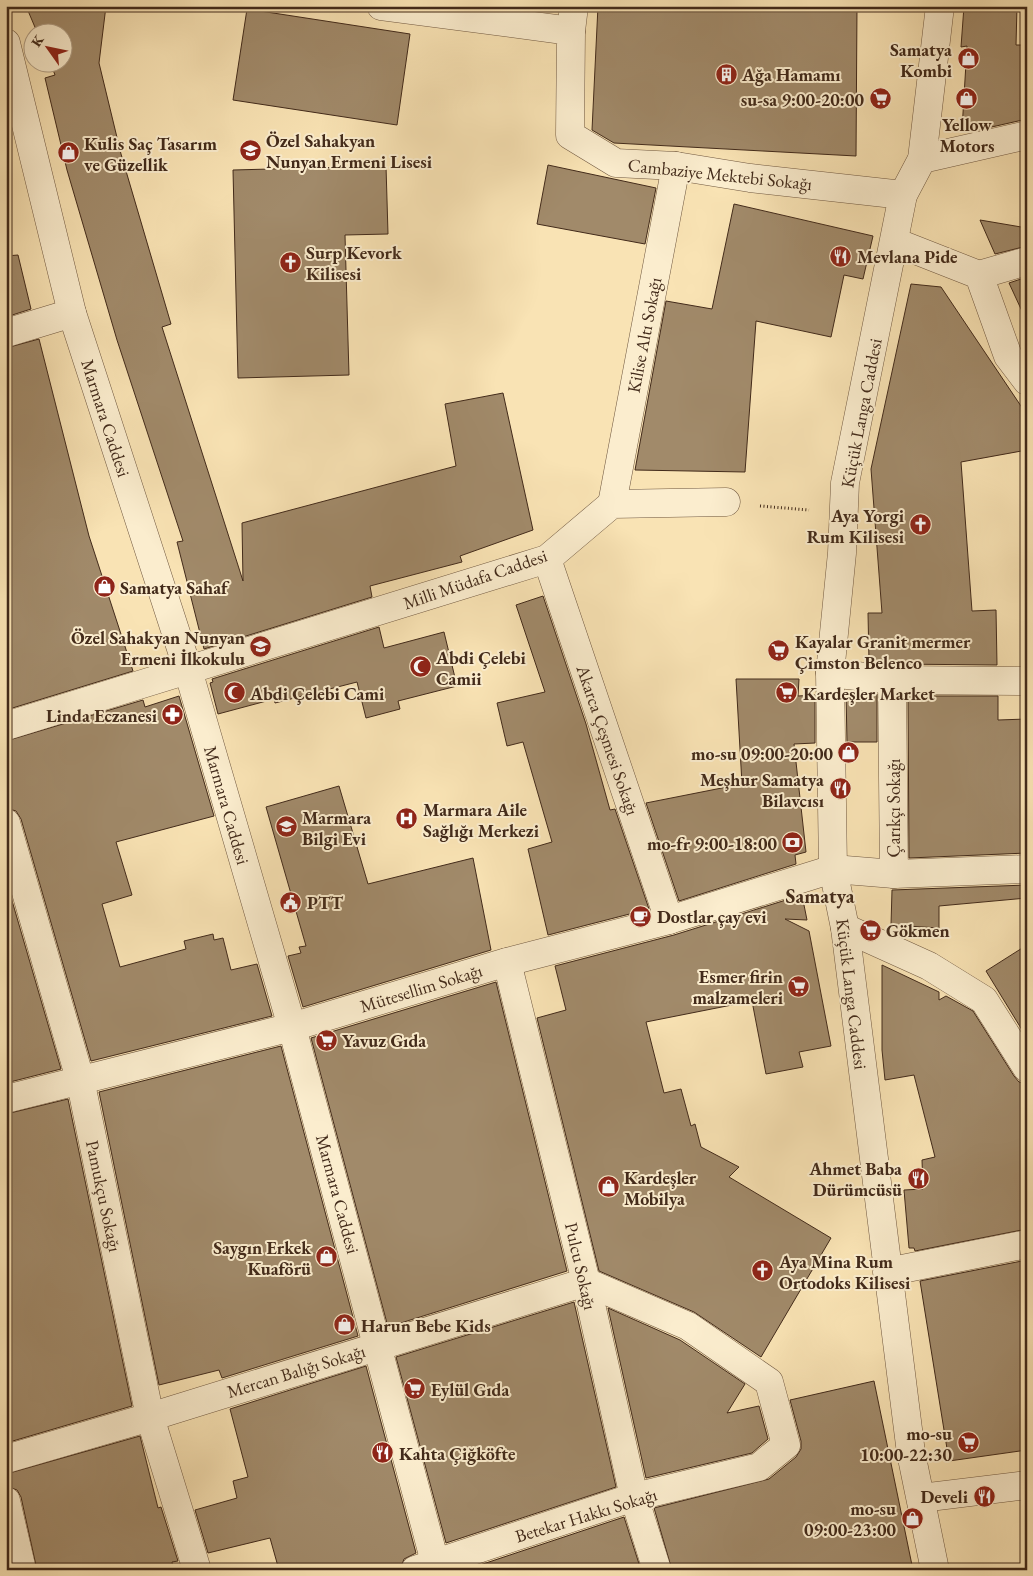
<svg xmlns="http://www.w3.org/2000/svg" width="1033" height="1576" viewBox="0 0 1033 1576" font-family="'EB Garamond',serif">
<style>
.building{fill:#a18a6a;stroke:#422a1a}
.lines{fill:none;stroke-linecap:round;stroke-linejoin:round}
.minor-casing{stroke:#705840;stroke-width:29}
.path{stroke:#422a1a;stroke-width:3;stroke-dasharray:1 2.5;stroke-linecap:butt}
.minor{stroke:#fbedce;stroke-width:28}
.labels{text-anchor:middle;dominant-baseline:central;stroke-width:4;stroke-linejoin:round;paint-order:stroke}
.poi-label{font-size:18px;font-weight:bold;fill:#422a1a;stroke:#fbedce;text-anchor:start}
.street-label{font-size:18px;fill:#422a1a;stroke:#fbedce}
.quarter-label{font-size:20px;font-weight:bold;fill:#422a1a;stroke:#fbedce}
</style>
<rect width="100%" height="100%" fill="#f9e3b4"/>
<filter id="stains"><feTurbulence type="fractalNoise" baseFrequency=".004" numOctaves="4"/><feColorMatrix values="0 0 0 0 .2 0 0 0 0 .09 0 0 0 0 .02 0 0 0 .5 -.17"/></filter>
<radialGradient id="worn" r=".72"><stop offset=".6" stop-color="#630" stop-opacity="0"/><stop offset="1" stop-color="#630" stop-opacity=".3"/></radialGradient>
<g class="building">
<polygon points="26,6 106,6 99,63 121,154 171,324 162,327 243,581 242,523 456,466 445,404 503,393 533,530 460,556 462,562 370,586 372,597 204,649 177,542 183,541 117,340 67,170 45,78 55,75 50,62 62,62 62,32 37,32"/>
<polygon points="598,6 857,6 856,156 614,143 592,130"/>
<polygon points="964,6 1017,6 1016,45 1024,45 1025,64 1027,64 1027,119 974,131 962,130 967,46 961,47"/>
<polygon points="247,9 410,34 397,125 233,100"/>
<polygon points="548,165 656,188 645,244 537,224"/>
<polygon points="386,166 388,234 345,235 349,375 238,378 233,170"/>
<polygon points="734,204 873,236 863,279 844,275 831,337 756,321 745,472 635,470 666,301 712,309"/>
<polygon points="980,220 1027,228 1027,246 995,254"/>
<polygon points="18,255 31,309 6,317 6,256"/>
<polygon points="1027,277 1027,322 1009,283"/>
<polygon points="911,284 941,287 1027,415 1027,450 961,462 972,611 996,610 997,665 893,664 869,662 868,613 882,613 871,469"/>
<polygon points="39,339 89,536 133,671 6,710 6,348"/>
<polygon points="543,596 586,724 610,810 615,809 649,909 548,935 528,849 552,842 523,742 507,746 497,703 545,692 516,605"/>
<polygon points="379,627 384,648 444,632 457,686 398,701 400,709 366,718 357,682 275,703 274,699 218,714 210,683 213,682 212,679"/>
<polygon points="736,679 799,679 798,696 815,695 815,743 794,744 806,852 795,855 796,864 679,901 646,803 742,784"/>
<polygon points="863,692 877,694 877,742 847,742 846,693"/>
<polygon points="179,696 214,816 116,842 132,895 102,904 120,967 186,949 184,941 213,934 214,940 223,938 231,970 257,964 272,1016 91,1061 21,819 16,811 6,808 6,741 143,700 145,707"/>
<polygon points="908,696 998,696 998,720 1027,719 1027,853 909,858"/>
<polygon points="339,786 368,884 473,858 491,950 303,1007 288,956 301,953 299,947 306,946 266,807"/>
<polygon points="6,880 61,1069 6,1083"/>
<polygon points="1027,885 1027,898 939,906 939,928 891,925 892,890"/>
<polygon points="802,895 807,920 785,919 809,931 831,1046 799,1052 803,1067 766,1074 752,1001 646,1022 664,1093 681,1089 691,1126 695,1124 701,1147 739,1167 729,1177 831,1238 761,1357 694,1312 599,1271 537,1018 566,1010 555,966 674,935"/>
<polygon points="1027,945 1027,1038 986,971"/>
<polygon points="882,965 939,992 939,1000 946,996 973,1011 1014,1076 1019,1082 1027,1084 1027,1229 915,1251 914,1248 909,1248 904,1190 923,1189 922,1160 935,1157 914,1075 885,1080 882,1050"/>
<polygon points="496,982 567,1271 388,1327 311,1038"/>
<polygon points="281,1046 358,1336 222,1378 219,1370 159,1385 99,1092"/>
<polygon points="68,1099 132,1406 6,1443 6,1114"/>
<polygon points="1027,1260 1027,1450 949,1461 920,1281"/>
<polygon points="574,1302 616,1487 446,1543 396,1357"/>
<polygon points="608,1308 680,1340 745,1384 727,1413 759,1406 768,1439 752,1453 646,1478"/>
<polygon points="366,1366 416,1553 404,1559 400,1570 279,1570 270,1538 208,1553 195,1510 237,1498 233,1481 248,1477 230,1409"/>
<polygon points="874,1381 913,1570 672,1570 654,1508 769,1479 796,1457 801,1449 801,1441 790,1400"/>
<polygon points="140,1436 158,1508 161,1507 178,1561 172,1562 173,1570 37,1570 21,1497 17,1490 6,1486 6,1474"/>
<polygon points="624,1517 641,1570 465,1570"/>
</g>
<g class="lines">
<defs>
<g id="minor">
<polyline points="381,6 571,31 570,135 616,163 676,166 750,178 903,195"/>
<polyline points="571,31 574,6"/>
<polyline points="6,43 72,313 188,670 292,1027 437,1570"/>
<polyline points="922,159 1027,135"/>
<polyline points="895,242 979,275 1008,356 1027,381"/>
<polyline points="979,275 1027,261"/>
<polyline points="6,333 72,313"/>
<polyline points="612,504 676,166"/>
<polyline points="547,559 669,920"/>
<polyline points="830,673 892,680 1027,681"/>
<polyline points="6,726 547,559 612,504 726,502"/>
<polyline points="6,823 80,1079 150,1417 197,1570"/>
<polyline points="894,874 1027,869"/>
<polyline points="845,928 929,966 984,1000 1027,1068"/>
<polyline points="507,962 586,1282 634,1497 657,1570"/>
<polyline points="6,1099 292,1027 507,962 669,920 833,869 894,874 892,680"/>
<polyline points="887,1272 1027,1244"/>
<polyline points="6,1459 150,1417 586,1282"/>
<polyline points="921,1498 1027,1485"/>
<polyline points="6,1501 22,1570"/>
<polyline points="415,1570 634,1497 759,1467 786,1445 769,1382 688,1326 586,1282"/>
<polyline points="935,1570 911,1453 845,928 833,869 830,673 842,553 845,483 903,195 922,159 940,6"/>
</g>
</defs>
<use href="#minor" class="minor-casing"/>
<polyline class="path" points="760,506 809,510"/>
<use href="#minor" class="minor"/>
</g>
<defs>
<symbol id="shop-disc" viewBox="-11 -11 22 22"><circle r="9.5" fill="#8f2418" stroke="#fbedce"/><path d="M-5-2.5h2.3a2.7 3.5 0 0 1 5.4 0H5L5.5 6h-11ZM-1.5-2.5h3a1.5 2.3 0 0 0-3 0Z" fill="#fff"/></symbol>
<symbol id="building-disc" viewBox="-11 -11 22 22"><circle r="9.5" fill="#8f2418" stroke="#fbedce"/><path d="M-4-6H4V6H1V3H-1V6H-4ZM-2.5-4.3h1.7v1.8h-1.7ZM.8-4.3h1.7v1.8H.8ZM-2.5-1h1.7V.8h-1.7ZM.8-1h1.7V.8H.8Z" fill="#fff"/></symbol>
<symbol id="supermarket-disc" viewBox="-11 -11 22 22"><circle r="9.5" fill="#8f2418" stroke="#fbedce"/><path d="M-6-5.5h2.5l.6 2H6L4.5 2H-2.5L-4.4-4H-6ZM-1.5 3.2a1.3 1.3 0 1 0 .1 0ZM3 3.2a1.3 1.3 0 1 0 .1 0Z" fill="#fff"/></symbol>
<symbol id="school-disc" viewBox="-11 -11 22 22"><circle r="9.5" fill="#8f2418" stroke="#fbedce"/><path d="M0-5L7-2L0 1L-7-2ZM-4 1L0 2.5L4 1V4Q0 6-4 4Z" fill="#fff"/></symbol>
<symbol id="restaurant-disc" viewBox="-11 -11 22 22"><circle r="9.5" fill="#8f2418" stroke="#fbedce"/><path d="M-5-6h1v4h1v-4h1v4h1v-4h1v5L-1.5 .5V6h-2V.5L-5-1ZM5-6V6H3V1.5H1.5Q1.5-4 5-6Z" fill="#fff"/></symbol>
<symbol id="church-disc" viewBox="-11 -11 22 22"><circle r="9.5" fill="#8f2418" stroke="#fbedce"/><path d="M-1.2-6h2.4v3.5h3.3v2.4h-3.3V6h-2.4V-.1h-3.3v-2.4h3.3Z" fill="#fff"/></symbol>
<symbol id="mosque-disc" viewBox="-11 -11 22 22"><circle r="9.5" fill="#8f2418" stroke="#fbedce"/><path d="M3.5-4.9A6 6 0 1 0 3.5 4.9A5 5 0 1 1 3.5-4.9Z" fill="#fff"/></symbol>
<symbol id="pharmacy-disc" viewBox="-11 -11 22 22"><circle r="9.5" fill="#8f2418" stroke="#fbedce"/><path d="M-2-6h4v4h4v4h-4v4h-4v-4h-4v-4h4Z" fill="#fff"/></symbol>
<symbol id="hospital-disc" viewBox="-11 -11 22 22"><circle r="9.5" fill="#8f2418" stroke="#fbedce"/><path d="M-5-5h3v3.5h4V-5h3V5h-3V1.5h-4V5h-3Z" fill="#fff"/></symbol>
<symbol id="bank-disc" viewBox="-11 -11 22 22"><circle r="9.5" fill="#8f2418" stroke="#fbedce"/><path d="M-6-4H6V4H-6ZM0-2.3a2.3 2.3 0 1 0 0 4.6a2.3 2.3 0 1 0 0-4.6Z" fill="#fff"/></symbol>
<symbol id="civic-disc" viewBox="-11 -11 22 22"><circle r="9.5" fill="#8f2418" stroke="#fbedce"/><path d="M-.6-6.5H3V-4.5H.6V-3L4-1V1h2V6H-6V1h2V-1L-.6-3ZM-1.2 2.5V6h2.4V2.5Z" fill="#fff"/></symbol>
<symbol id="cafe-disc" viewBox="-11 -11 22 22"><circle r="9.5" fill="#8f2418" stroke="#fbedce"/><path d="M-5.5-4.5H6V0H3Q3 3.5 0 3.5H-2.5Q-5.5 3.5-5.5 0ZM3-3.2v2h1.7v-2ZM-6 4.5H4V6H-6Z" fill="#fff"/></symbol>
</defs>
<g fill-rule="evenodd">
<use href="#shop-disc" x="956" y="46" width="25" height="25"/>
<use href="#building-disc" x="714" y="62" width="25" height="25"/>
<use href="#supermarket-disc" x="868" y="86" width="25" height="25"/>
<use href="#shop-disc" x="954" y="86" width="25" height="25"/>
<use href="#school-disc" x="238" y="138" width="25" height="25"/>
<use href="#shop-disc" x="56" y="140" width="25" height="25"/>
<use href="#restaurant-disc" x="828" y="244" width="25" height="25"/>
<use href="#church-disc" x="278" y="250" width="25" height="25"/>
<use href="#church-disc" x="908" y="512" width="25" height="25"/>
<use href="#shop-disc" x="92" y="574" width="25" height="25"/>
<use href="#school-disc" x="248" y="634" width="25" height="25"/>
<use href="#supermarket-disc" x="766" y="638" width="25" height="25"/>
<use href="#mosque-disc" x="408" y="654" width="25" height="25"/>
<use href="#mosque-disc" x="222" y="680" width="25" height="25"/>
<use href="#supermarket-disc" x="774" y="680" width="25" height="25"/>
<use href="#pharmacy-disc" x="160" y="702" width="25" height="25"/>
<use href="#shop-disc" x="836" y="740" width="25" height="25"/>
<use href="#restaurant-disc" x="828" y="776" width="25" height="25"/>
<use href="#hospital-disc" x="394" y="806" width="25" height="25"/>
<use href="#school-disc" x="274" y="814" width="25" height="25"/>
<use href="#bank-disc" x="780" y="830" width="25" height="25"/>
<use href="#civic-disc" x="278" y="890" width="25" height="25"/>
<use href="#cafe-disc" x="628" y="904" width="25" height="25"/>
<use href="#supermarket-disc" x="858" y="918" width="25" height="25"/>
<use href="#supermarket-disc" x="786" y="974" width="25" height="25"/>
<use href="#supermarket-disc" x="314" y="1028" width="25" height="25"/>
<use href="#restaurant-disc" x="906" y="1166" width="25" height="25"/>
<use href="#shop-disc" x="596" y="1174" width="25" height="25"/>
<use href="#shop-disc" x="314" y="1244" width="25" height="25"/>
<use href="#church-disc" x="750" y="1258" width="25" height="25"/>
<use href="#shop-disc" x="332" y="1312" width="25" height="25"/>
<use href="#supermarket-disc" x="402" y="1376" width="25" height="25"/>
<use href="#supermarket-disc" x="956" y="1430" width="25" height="25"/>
<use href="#restaurant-disc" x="370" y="1440" width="25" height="25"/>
<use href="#restaurant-disc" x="972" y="1484" width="25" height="25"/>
<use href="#shop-disc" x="900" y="1506" width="25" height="25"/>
</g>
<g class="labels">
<g class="poi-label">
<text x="952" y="49" text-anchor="end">Samatya<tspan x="952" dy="21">Kombi</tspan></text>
<text x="742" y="74">Ağa Hamamı</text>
<text x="864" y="99" text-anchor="end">su-sa 9:00-20:00</text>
<text x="967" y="124" text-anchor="middle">Yellow<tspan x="967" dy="21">Motors</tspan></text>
<text x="266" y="140">Özel Sahakyan<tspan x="266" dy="21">Nunyan Ermeni Lisesi</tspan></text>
<text x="84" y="143">Kulis Saç Tasarım<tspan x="84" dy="21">ve Güzellik</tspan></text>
<text x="306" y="252">Surp Kevork<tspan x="306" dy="21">Kilisesi</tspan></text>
<text x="857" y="256">Mevlana Pide</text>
<text x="904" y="515" text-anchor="end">Aya Yorgi<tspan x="904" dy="21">Rum Kilisesi</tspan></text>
<text x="120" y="587">Samatya Sahaf</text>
<text x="245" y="637" text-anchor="end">Özel Sahakyan Nunyan<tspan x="245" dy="21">Ermeni İlkokulu</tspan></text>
<text x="795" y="641">Kayalar Granit mermer<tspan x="795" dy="21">Çimston Belenco</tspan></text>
<text x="436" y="657">Abdi Çelebi<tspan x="436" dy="21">Camii</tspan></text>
<text x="250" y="693">Abdi Çelebi Cami</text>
<text x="803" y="693">Kardeşler Market</text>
<text x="157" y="715" text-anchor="end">Linda Eczanesi</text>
<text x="833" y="753" text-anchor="end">mo-su 09:00-20:00</text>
<text x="824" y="779" text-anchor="end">Meşhur Samatya<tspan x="824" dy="21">Bilavcısı</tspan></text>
<text x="423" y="809">Marmara Aile<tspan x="423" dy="21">Sağlığı Merkezi</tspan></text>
<text x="302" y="817">Marmara<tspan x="302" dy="21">Bilgi Evi</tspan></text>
<text x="777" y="843" text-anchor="end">mo-fr 9:00-18:00</text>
<text x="307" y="902">PTT</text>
<text x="657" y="916">Dostlar çay evi</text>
<text x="886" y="930">Gökmen</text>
<text x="783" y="976" text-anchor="end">Esmer firin<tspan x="783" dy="21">malzameleri</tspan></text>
<text x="342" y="1040">Yavuz Gıda</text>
<text x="902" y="1168" text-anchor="end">Ahmet Baba<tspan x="902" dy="21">Dürümcüsü</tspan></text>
<text x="624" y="1177">Kardeşler<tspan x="624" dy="21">Mobilya</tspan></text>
<text x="311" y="1247" text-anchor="end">Saygın Erkek<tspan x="311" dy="21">Kuaförü</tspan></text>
<text x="779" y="1261">Aya Mina Rum<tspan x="779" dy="21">Ortodoks Kilisesi</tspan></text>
<text x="361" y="1325">Harun Bebe Kids</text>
<text x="431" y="1389">Eylül Gıda</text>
<text x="952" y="1433" text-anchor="end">mo-su<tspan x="952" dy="21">10:00-22:30</tspan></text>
<text x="399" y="1453">Kahta Çiğköfte</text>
<text x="968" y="1496" text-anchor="end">Develi</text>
<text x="896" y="1508" text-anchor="end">mo-su<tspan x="896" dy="21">09:00-23:00</tspan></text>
</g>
<g class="street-label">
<text transform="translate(720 174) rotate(6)">Cambaziye Mektebi Sokağı</text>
<text transform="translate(644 335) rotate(-79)">Kilise Altı Sokağı</text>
<text transform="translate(861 413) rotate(-79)">Küçük Langa Caddesi</text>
<text transform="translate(106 418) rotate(72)">Marmara Caddesi</text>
<text transform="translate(475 579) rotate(-19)">Milli Müdafa Caddesi</text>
<text transform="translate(608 740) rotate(71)">Akarca Çeşmesi Sokağı</text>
<text transform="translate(227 805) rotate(74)">Marmara Caddesi</text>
<text transform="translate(893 808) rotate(-90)">Çarıkçı Sokağı</text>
<text transform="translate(421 988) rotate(-17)">Mütesellim Sokağı</text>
<text transform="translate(852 994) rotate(83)">Küçük Langa Caddesi</text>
<text transform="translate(338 1194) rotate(75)">Marmara Caddesi</text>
<text transform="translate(104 1196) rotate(78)">Pamukçu Sokağı</text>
<text transform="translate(581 1266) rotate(77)">Pulcu Sokağı</text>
<text transform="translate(296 1371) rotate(-17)">Mercan Balığı Sokağı</text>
<text transform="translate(586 1515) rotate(-17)">Betekar Hakkı Sokağı</text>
</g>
<g class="quarter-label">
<text x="820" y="896">Samatya</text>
</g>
</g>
<rect width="1033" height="1576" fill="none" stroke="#f9e3b4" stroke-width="25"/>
<rect x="8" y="8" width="1018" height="1561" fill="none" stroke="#422a1a" stroke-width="2.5"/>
<rect x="12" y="12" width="1008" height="1551" fill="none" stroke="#422a1a"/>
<g transform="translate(48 48) rotate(303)"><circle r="24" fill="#fbedce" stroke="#b19f86"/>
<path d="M0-4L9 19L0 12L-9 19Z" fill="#8f2418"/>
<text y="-8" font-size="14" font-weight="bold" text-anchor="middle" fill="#422a1a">K</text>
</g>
<rect width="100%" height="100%" filter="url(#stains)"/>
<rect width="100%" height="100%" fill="url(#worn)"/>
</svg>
